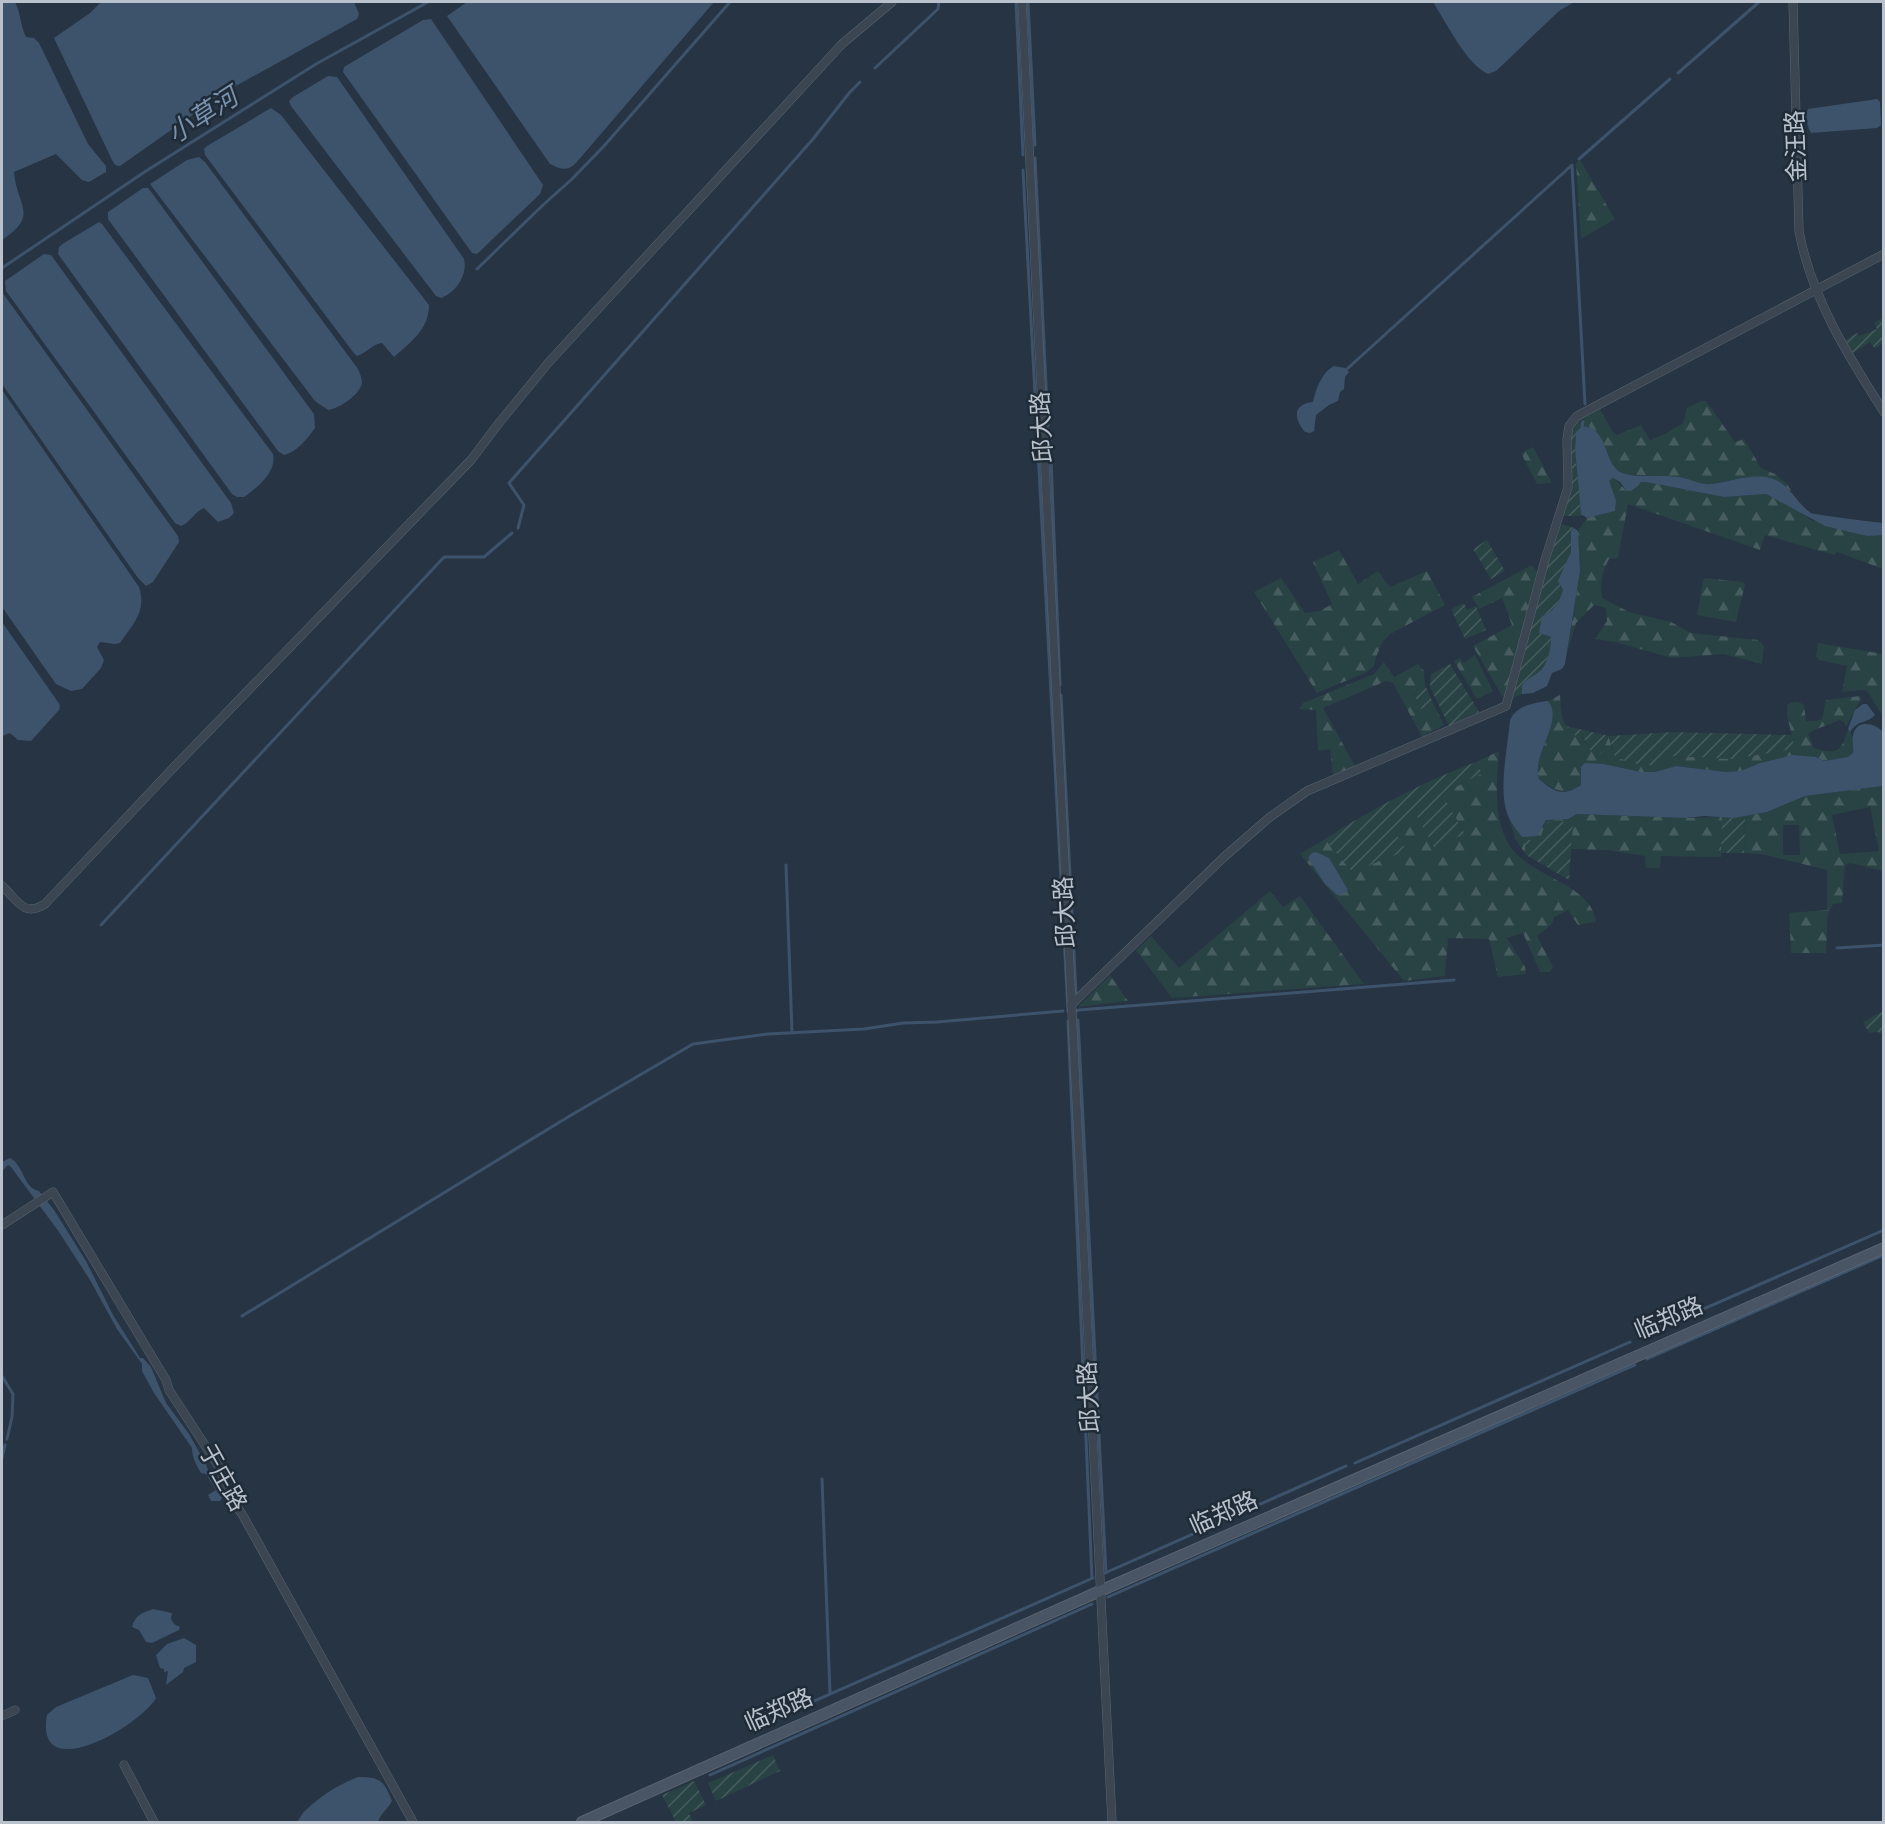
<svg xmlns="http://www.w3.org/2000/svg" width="1885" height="1824" viewBox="0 0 1885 1824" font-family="'Alegreya Sans','Noto Sans SC',sans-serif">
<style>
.forest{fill:url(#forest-firs);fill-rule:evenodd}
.garden{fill:url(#garden-furrows)}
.water{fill:#3d536b}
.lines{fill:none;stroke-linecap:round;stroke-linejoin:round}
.stream{stroke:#3d536b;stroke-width:3}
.street-casing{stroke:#596470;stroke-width:9}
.secondary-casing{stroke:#596470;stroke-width:12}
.street{stroke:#3b4652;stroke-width:8}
.secondary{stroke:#495565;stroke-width:10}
.labels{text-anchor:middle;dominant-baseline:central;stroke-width:5;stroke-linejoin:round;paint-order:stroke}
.street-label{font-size:24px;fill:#b8c1cc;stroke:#202b38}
.water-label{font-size:26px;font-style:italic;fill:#7993af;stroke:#202b38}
</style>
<defs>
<pattern id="forest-firs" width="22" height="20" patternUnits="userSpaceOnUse" patternTransform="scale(1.5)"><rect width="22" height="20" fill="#294244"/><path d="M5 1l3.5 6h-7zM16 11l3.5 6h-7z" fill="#465c5e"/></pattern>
<pattern id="garden-furrows" width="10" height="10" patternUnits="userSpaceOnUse" patternTransform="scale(1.5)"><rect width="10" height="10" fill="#294244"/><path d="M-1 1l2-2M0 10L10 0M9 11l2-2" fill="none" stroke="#465c5e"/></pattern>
</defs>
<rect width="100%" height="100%" fill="#273443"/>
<g class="forest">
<polygon points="1580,160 1615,219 1581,239 1576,164"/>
<polygon points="1701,401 1706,401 1735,442 1744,439 1761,468 1775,474 1787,484 1792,492 1776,480 1749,477 1712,484 1701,484 1686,478 1623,474 1615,468 1589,426 1582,426 1583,415 1599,407 1612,431 1617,435 1641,425 1650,440 1665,434 1683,423 1687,408"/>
<polygon points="1533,447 1552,483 1537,484 1521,453"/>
<path d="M1613 478 1626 490 1641 482H1646L1724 497 1766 494 1792 507 1811 520 1867 536 1883 535V569L1837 552 1834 555 1765 535 1760 550 1628 504 1618 558 1609 559C1602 572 1600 583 1602 598L1629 612 1671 622 1691 633 1758 640 1764 646 1762 664 1723 654 1672 658 1615 642 1595 639 1607 621 1606 608 1594 605 1576 623 1567 653 1580 571 1578 531 1587 518 1615 511 1609 481Z"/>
<polygon points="1339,550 1358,584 1378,571 1390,587 1427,571 1445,605 1390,634 1382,643 1376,657 1374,666 1367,672 1317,693 1254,592 1281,578 1305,613 1320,611 1332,604 1313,562"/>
<polygon points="1532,565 1538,573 1507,695 1502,696 1473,646 1512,625 1502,598 1479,609 1472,597"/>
<polygon points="1705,578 1743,582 1745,585 1736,622 1697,615 1703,580"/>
<polygon points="1818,643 1883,654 1883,717 1868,692 1863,690 1842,692 1847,666 1819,660 1816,656"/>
<polygon points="1475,655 1493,691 1477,699 1454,661 1460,658 1464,663"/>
<polygon points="1384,662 1394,677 1418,664 1424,671 1425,685 1413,693 1421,709 1433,703 1444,725 1422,737 1393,683 1386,681 1323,708 1355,766 1333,775 1330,749 1318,751 1316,710 1299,709 1303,703 1374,674"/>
<path d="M1560 695C1561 714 1562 731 1582 737L1590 750 1596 755 1601 754 1609 736 1612 750 1667 759 1674 756 1733 759 1794 744 1787 716V705C1792 701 1799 701 1804 705L1806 721H1816L1822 719 1826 700 1860 696 1861 699 1846 727 1844 722 1840 720 1814 730 1808 734 1814 748C1838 755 1841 752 1848 729 1854 736 1854 744 1853 753L1848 757 1824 761 1816 757 1794 755 1760 763 1741 771 1726 772 1676 766 1655 772H1640L1604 764C1580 786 1570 804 1539 779 1531 753 1565 721 1548 701Z"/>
<path d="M1499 751C1497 779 1493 815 1507 841 1526 878 1591 881 1596 922L1578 925 1568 910 1554 917 1552 924 1537 936 1553 967 1550 972H1540L1523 933 1507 938 1525 967 1526 974 1498 977 1489 939 1448 938 1445 976 1404 981 1300 854 1325 839 1353 873 1381 860 1406 851 1394 831 1417 816 1465 834 1442 794 1482 773 1476 762Z"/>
<path d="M1883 786V871L1850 863 1845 866 1842 903 1833 904 1828 914 1826 953H1791L1789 913 1827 910V870L1761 854 1744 853 1745 816 1767 812 1805 796ZM1870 807 1879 851 1840 854 1832 815ZM1783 825H1799L1800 855H1783Z"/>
<polygon points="1577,814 1686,818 1722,817 1721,857 1661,856 1660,868 1646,868 1645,856 1607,850 1571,849 1573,823 1541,840 1525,840 1526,855 1515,838 1509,817 1522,837 1541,829 1546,820 1568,819"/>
<polygon points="1270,891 1283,907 1300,896 1364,984 1172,998 1136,950 1151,936 1179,968"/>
<polygon points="1110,975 1128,1001 1078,1007"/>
</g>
<g class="garden">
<polygon points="1883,317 1883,343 1875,349 1870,342 1853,353 1845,340 1857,333 1859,336 1877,329 1874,323"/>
<polygon points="1583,415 1582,426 1576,432 1575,449 1581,513 1584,516 1564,516 1564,514 1570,493 1571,431 1576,421"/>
<path d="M1563 524 1574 528 1571 531V552L1560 586 1563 590C1559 602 1554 612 1542 616L1544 635 1551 637C1551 647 1548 663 1541 670 1535 676 1527 678 1522 685V694L1513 698C1523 641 1540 582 1560 527Z"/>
<polygon points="1487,540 1505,571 1491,579 1473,549"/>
<polygon points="1464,603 1467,610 1476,606 1486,630 1465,639 1451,609"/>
<polygon points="1450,664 1479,712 1449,726 1430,687 1431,674"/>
<polygon points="1425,685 1433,703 1421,709 1413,692"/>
<polygon points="1566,726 1609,736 1672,732 1792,735 1794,745 1792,749 1733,759 1674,756 1659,764 1643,766 1615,757 1609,736 1601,754 1596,755 1590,750 1583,737 1576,736"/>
<path d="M1476 762 1482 773 1442 794 1465 834 1434 847 1417 816 1394 831 1407 851 1381 860 1353 873 1325 839C1373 808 1423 782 1476 762Z"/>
<polygon points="1745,816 1744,853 1721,853 1722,817"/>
<polygon points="1548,822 1573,822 1569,880 1526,855 1525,840 1541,840 1542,832"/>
<polygon points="1883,1011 1883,1034 1877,1032 1869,1033 1863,1022"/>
<polygon points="773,1755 780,1771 716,1801 708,1783"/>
<polygon points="694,1781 706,1805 689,1813 693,1822 676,1822 662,1795"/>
</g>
<g class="water">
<path d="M2 2H15C21 13 20 25 26 37L34 38 39 43 88 144 106 166V172L89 182 82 180 56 154 14 172C17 207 40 215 2 240Z"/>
<polygon points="101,2 354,2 359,14 357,19 225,92 120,166 115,165 112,160 54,38 90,13"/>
<path d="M467 2H714L576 163C567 172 560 169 550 164L447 16Z"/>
<path d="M1433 2H1574L1559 11 1496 71 1488 74C1466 64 1446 22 1433 2Z"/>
<polygon points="431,19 543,185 540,194 477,254 472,253 343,72 344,67 423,20"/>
<path d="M328 76 337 77 464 259C468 274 456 293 441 298L436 296 291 106 289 101 293 97Z"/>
<path d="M1877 99 1880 102 1881 125 1877 128 1811 133C1807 126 1805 116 1808 109Z"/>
<path d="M271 108 281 115 429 305C429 329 411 342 394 357L382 343C372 344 367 353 357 356L353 352 205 155 204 149 207 146Z"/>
<path d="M199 157 205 162 358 369C360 374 362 378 362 383 360 395 338 409 328 410L315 401 150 184 187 160Z"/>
<path d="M143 188H148L152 193 314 414 315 428C307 439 297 452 284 455L278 451 108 219V212Z"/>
<path d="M99 222 102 224 273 454C277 472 257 488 244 497H237L232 494 58 254 59 247 64 243Z"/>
<path d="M44 254 51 255 231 503 234 513 229 518 218 522 204 508C194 512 190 523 181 526L175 523 6 291 5 281Z"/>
<polygon points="2,292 178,536 179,542 153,582 146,586 138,578 2,384"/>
<path d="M1334 366 1345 368 1349 372 1345 377 1344 389 1340 392 1338 401 1329 405 1316 415 1314 431 1310 433 1305 432C1294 419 1292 404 1313 402 1316 389 1322 372 1334 366Z"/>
<path d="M2 390 139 587C147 611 133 624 120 643L115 644 100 642 97 647 104 660 101 668 82 689 71 691 56 684 2 607Z"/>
<path d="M1582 426C1610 426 1602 468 1625 474 1644 478 1665 474 1684 478 1693 480 1701 485 1711 484 1730 482 1750 473 1770 478 1789 482 1796 503 1811 513 1815 515 1875 522 1883 523V535L1867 536 1825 526 1766 494 1724 497 1646 482H1641L1638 486 1631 491 1626 490 1620 482 1613 478 1609 481 1616 501 1615 511 1587 518 1581 514 1575 449 1576 432Z"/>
<path d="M1574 528 1578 531 1580 571 1565 664 1562 669 1552 673 1547 686 1533 693 1522 694V685C1527 678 1535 676 1541 670 1548 663 1551 647 1551 637L1539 633 1542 616C1554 612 1559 602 1563 590L1558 581 1571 552V531Z"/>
<polygon points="2,622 60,705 59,710 31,741 18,740 10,733 2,736"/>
<path d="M1548 701C1565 721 1531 753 1539 779 1554 792 1563 797 1581 785V767L1585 763 1604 764 1641 772H1655L1676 766 1726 772 1741 771 1760 763 1793 755 1816 757 1824 761 1848 757 1853 753C1854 746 1851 739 1854 732 1859 719 1876 724 1883 732V786L1805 796 1767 812 1734 818 1704 816 1686 818 1577 814 1568 819 1546 820 1537 836 1522 837C1518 831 1512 825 1509 818 1497 793 1508 747 1510 720 1517 705 1533 703 1548 701Z"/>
<path d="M1863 704H1867L1875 715C1867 724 1858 719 1850 732L1848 729 1855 710Z"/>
<polygon points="1316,852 1329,858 1348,890 1347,892 1337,895 1325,884 1308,858 1312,853"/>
<path d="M10 1158C24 1165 23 1188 39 1191L54 1210 86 1261 113 1315 140 1358H143L151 1367 166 1403 189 1434 206 1464C207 1471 219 1488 223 1497L220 1501H211L208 1495 216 1490 206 1474 201 1473C196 1464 192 1458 192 1448L154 1393 142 1371V1364L117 1329 90 1280 59 1232 11 1167 8 1165 2 1171V1162Z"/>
<path d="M153 1609 172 1613 171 1619 174 1624 180 1627 179 1630 152 1643 146 1642 139 1630 132 1627C135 1615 142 1613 153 1609Z"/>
<polygon points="184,1638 196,1645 196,1662 184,1668 183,1672 166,1685 168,1671 164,1672 164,1669 160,1668 156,1655 167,1644"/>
<path d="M133 1675 148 1678 156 1698C139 1727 34 1787 47 1715L56 1707Z"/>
<path d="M358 1777C381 1777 384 1781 392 1801 388 1809 380 1814 378 1822H297C300 1819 301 1814 305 1811 320 1796 338 1785 358 1777Z"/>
</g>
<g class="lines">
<g class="stream">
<polyline points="1016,2 1023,155"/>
<polyline points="1028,2 1035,145"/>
<polyline points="875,68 938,9 939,2"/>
<polyline points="1678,73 1759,2"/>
<polyline points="1035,158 1048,426"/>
<polyline points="1579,159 1670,79"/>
<polyline points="1572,166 1585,404"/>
<polyline points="1023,170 1068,1011"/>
<polyline points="2,268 146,171 316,64 428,2"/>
<polyline points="477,269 543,205 572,179 604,146 730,2"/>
<polyline points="1347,369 1572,165"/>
<polyline points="1582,426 1583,422"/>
<polyline points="1050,434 1060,685"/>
<polyline points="518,528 524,505 509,483 813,139 850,92 860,82"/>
<polyline points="1061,695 1076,994"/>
<polyline points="786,865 792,1033"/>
<polyline points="101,925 444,557 484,557 512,533"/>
<polyline points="1837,948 1884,945"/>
<polyline points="1077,1010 1077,1011"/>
<polyline points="1079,1010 1454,980"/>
<polyline points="1078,1020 1106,1573"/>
<polyline points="1068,1021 1092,1578"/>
<polyline points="242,1316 568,1117 693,1044 768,1034 864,1029 903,1023 937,1022 1063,1011"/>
<polyline points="1644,1335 1884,1230"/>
<polyline points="1647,1359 1884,1255"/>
<polyline points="2,1376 13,1394 12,1417 7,1439"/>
<polyline points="2,1458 5,1445"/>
<polyline points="1355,1463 1630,1342"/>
<polyline points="822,1479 830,1693"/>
<polyline points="1105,1573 1346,1466"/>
<polyline points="1108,1597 1635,1365"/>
<polyline points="758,1726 1093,1578"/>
<polyline points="710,1775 1092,1604"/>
</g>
<defs>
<g id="street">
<polyline points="1022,2 1112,1822"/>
<path d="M1793 2 1799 231C1811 297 1848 356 1884 412"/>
<path d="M2 886C17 899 23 918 45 904L176 765 471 460 499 423 549 362 842 44 892 2"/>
<polyline points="1071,1005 1224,857 1270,817 1307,791 1506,706 1545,560 1568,487 1567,440 1569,426 1577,416 1884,254"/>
<polyline points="2,1225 53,1192 166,1380 169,1390 221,1470 226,1492 242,1514 413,1822"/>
<polyline points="2,1716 15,1710"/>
<polyline points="124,1765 154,1822"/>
</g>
<polyline id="secondary" points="582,1822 1100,1591 1884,1248"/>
</defs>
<use href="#street" class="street-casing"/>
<use href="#secondary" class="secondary-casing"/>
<use href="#street" class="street"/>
<use href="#secondary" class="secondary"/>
</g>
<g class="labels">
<g class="street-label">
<text transform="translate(1797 146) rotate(-92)">金汪路</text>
<text transform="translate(1043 427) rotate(-93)">邱大路</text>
<text transform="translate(1066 912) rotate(-93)">邱大路</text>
<text transform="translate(1669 1319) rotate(-23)">临郑路</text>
<text transform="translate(1090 1397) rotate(-93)">邱大路</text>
<text transform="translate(222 1478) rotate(61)">于庄路</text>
<text transform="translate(1224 1514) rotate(-24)">临郑路</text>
<text transform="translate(779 1711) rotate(-24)">临郑路</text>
</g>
<g class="water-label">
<text transform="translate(203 116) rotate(-33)">小草河</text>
</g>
</g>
<rect width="1885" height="1824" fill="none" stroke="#b8c1cc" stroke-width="6"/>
</svg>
